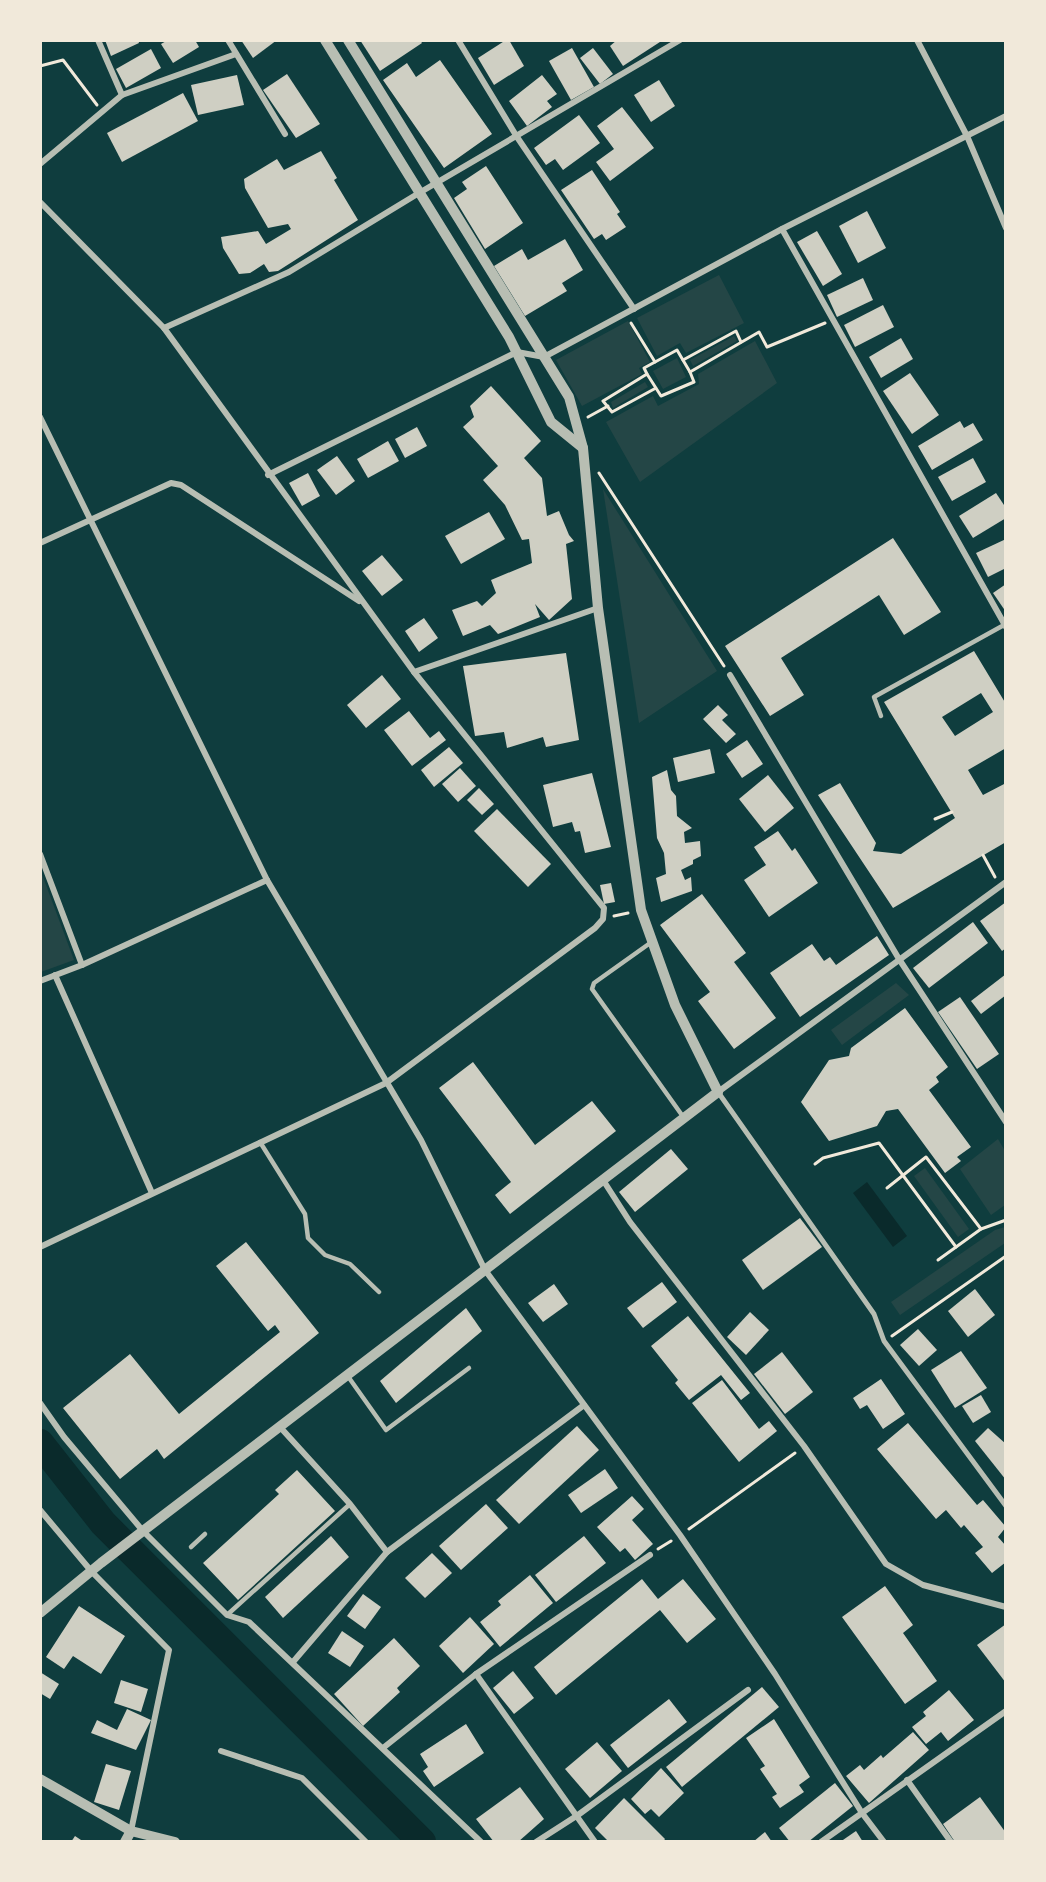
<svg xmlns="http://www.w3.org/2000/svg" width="1046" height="1882" viewBox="0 0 1046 1882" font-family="'Times New Roman',serif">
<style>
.green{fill:#244646}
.water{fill:#0a2a2b}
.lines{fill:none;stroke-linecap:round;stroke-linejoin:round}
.river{stroke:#0a2a2b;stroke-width:28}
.building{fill:#cfcfc3;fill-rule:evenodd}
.path{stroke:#f1e9da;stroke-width:3}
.service{stroke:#b8beb3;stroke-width:4.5}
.pedestrian{stroke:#b8beb3;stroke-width:5}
.minor{stroke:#b8beb3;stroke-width:6}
.tertiary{stroke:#b8beb3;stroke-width:10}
</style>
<rect width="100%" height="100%" fill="#0f3d3e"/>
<g class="green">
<polygon points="719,275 744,323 686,353 680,343 657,356 637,318"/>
<polygon points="628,321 650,362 639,368 642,374 582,406 556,360"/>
<polygon points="734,336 737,341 693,366 690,360"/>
<polygon points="755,341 777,383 640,482 606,422 653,396 658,406 699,384 698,374"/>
<polygon points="677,358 686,377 663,389 653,371"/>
<polygon points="645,382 648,387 613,408 611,402"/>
<polygon points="603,489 717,671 639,723"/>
<polygon points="40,869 74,960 41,972 40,972"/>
<polygon points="896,983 909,995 842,1045 831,1030"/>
<polygon points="998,1139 1005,1151 1005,1205 991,1215 960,1169"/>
<polygon points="925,1168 969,1229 958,1237 914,1176"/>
<polygon points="1005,1227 1005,1243 900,1315 891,1302 995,1230"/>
</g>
<polygon class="water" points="867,1182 907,1236 893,1247 853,1193"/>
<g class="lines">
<polyline class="river" points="40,1443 103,1523 422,1842"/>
</g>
<g class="building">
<polygon points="105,40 138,40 139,43 111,56"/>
<polygon points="168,40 195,40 199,47 173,63 161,44"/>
<polygon points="241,40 277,40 253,58"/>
<polygon points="360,40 420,40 422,43 380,71"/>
<polygon points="506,40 509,40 524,66 494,85 478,58"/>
<polygon points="617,40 663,40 623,66 610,46"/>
<polygon points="572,48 594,87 571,100 549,61"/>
<polygon points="593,48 613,74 600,84 580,58"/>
<polygon points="151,49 161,68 126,88 116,69"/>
<polygon points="440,60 492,134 444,168 383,80 407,63 416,77"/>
<polygon points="287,74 320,124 296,138 263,90"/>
<polygon points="237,75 244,105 198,115 191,85"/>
<polygon points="542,75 557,94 547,101 552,107 527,126 509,101"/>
<polygon points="659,80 675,106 651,122 634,95"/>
<polygon points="183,93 198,121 122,162 107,133"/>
<polygon points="622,107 654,148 610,181 596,162 614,149 597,126"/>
<polygon points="579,115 600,143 563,170 555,159 546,165 534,148"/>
<polygon points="321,151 337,178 334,180 358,220 278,271 269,272 264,264 250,273 239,274 223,248 221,237 258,231 266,244 291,229 288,224 268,228 245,188 244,179 277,159 284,170"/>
<polygon points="486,166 523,223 485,249 454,198 467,189 462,182"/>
<polygon points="592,170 620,212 617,214 626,227 606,240 602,234 594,239 561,190"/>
<polygon points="867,211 886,248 858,263 839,226"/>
<polygon points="817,231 842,274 823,286 797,242"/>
<polygon points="565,239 583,270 562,283 567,291 525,316 494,266 522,249 528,260"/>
<polygon points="863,278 873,300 837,317 827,295"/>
<polygon points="883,305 894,327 855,347 844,325"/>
<polygon points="901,338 913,359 881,378 869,357"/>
<polygon points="910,373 939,415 912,434 883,391"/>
<polygon points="491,386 541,441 524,458 542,478 547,516 559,511 569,535 574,541 566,544 572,599 549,620 535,604 540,617 498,634 490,625 463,636 452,610 477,601 482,606 496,593 491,580 532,563 529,539 522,540 505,505 483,480 498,466 463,427 474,417 470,406"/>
<polygon points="960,421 964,428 973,423 983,440 932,470 918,446"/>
<polygon points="417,427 427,446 405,458 395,439"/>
<polygon points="388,441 399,461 368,478 357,459"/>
<polygon points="337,456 355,481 336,495 317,470"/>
<polygon points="973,458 986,482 952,501 938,477"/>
<polygon points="308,473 320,496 302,506 289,483"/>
<polygon points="996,493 1006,508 1006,518 973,538 959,516"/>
<polygon points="489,512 505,539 461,564 445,536"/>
<polygon points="893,538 941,612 904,635 879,595 781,658 804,695 770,716 725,646"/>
<polygon points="1006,539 1006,568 988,577 976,553"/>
<polygon points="382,555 403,580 382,596 362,571"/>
<polygon points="1006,584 1006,612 993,593"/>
<polygon points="424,618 438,638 419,652 405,631"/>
<path d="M974 651 1006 704V748L968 770 983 795 1006 783V842L893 908 818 795 840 783 876 843 873 851 901 854 955 818 884 702ZM981 693 993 712 955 736 942 717Z"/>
<polygon points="566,653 579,740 546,747 543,737 507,748 504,732 475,736 463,666"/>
<polygon points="382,675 401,699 366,728 347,705"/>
<polygon points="718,705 728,715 722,720 736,734 726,743 703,719"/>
<polygon points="409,711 430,738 439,731 446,740 412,766 384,730"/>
<polygon points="747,740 763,764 742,778 726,754"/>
<polygon points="449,747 463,763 434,787 421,770"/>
<polygon points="710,749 715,773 678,782 673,758"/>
<polygon points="460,768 476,786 458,802 442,784"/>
<polygon points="667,770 671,790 676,796 677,816 692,828 684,832 685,843 700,841 701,856 693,860 693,864 681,870 685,880 691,877 692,891 661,902 656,878 666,874 664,853 657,838 652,777"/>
<polygon points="592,773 611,847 585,853 580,831 575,832 572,822 553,827 543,785"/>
<polygon points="768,775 794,808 765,832 739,799"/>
<polygon points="479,788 494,804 482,815 467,800"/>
<polygon points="497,809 551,864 528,887 474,831"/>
<polygon points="778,831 792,851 795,848 818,883 769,917 744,880 766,865 754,847"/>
<polygon points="611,883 615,902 604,904 600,885"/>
<polygon points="702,894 746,953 734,962 776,1018 734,1049 698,1001 710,992 660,925"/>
<polygon points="1006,902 1006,948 1002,951 980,921"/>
<polygon points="973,922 988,943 929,988 913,968"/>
<polygon points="877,936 889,955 800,1017 770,973 812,944 824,961 830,957 836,965"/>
<polygon points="1006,974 1006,995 981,1014 971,1001"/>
<polygon points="960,997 999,1054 977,1069 938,1012"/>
<polygon points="905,1008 948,1067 936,1077 939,1082 929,1090 971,1147 957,1157 961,1161 945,1173 898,1109 886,1111 877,1126 829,1141 801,1102 829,1060 849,1056 851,1048"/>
<polygon points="473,1062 535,1145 592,1101 616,1131 510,1214 495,1195 511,1182 439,1088"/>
<polygon points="671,1149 688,1169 635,1212 619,1192"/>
<polygon points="800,1218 822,1247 763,1290 742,1260"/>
<polygon points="246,1242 319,1333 164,1459 157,1449 120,1479 63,1408 130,1354 179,1414 280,1332 275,1325 268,1331 216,1266"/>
<polygon points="662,1282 677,1302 643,1328 627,1308"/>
<polygon points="554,1284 568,1304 543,1322 528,1303"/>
<polygon points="975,1289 995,1315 968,1337 948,1311"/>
<polygon points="466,1308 482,1331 396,1403 380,1381"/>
<polygon points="750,1312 769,1330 746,1355 727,1337"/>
<polygon points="688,1316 750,1393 741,1400 721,1375 689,1400 675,1383 678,1380 651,1346"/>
<polygon points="918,1329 937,1350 919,1366 900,1345"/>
<polygon points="961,1351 987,1388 955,1408 931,1370"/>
<polygon points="782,1352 813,1392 785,1414 754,1374"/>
<polygon points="881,1379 905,1414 883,1429 867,1405 860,1409 853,1398"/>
<polygon points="722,1380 759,1429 769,1421 777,1431 739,1462 692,1403"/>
<polygon points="981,1395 991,1412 973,1423 962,1406"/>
<polygon points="908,1423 977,1505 983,1500 1006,1527 998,1537 1006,1546 1006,1562 992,1573 975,1553 983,1547 964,1525 961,1528 946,1510 936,1519 877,1449"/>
<polygon points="577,1426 599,1450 519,1524 496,1500"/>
<polygon points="988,1428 1006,1444 1006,1480 975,1441"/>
<polygon points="605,1469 618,1488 581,1513 568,1495"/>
<polygon points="297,1470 335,1511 238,1600 203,1563 279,1494 275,1490"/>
<polygon points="632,1496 644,1509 632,1520 653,1544 635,1560 625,1548 620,1552 597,1527"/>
<polygon points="486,1504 508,1528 461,1570 439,1546"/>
<polygon points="331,1536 349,1557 283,1618 265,1597"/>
<polygon points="584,1536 606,1563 556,1602 535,1575"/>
<polygon points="432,1553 452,1573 425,1598 405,1578"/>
<polygon points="530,1575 553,1603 500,1647 480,1622 501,1605 498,1601"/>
<polygon points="642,1579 658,1599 683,1579 716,1619 687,1643 660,1610 556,1695 534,1667"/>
<polygon points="885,1586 913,1625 903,1633 937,1681 905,1704 842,1617"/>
<polygon points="363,1594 381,1607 365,1629 347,1616"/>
<polygon points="79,1606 125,1636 101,1674 73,1656 64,1669 46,1657"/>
<polygon points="470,1617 494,1644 463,1673 439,1646"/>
<polygon points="1006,1624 1006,1683 977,1645"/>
<polygon points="342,1631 364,1646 350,1667 328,1653"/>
<polygon points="394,1638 420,1666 397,1688 400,1692 363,1726 334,1694"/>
<polygon points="513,1671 534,1698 514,1714 493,1688"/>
<polygon points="40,1672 59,1684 50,1699 40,1693"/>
<polygon points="121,1680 148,1689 141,1712 114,1703"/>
<polygon points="762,1687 779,1707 682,1787 666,1767"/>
<polygon points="949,1690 974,1720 948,1741 941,1732 926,1744 912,1727 926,1716 923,1712"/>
<polygon points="669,1699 687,1722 628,1768 610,1745"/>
<polygon points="127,1709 151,1720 136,1750 91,1733 97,1720 117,1730"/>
<polygon points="774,1719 810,1777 799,1785 804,1792 780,1808 772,1797 777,1794 760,1769 765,1766 746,1738"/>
<polygon points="466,1724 484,1753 434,1787 423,1771 428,1767 420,1754"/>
<polygon points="913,1732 929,1750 869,1803 846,1776 860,1765 864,1770 881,1755 883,1758"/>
<polygon points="597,1742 622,1771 590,1798 565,1769"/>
<polygon points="106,1764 131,1771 119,1810 94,1802"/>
<polygon points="661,1768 684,1793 659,1817 651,1809 645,1814 631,1799"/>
<polygon points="835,1783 853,1806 808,1842 790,1842 779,1828"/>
<polygon points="520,1787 544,1819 518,1842 494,1842 476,1819"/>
<polygon points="980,1797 1006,1833 1006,1842 955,1842 943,1824"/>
<polygon points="624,1798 665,1839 663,1842 609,1842 595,1828"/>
<polygon points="856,1831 863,1842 840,1842"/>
<polygon points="765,1832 772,1842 753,1842"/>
<polygon points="75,1836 84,1842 71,1842"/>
</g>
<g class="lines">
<g class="path">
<polyline points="40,66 63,60 97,105"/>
<polyline points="631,323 655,362"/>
<polyline points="683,360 736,331 741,342"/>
<polyline points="647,374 644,368 677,350 690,372"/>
<polyline points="656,388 612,412 603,401 647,374 661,396 694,382 690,372 759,332 767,347 825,323"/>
<polyline points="588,417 608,406"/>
<polyline points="599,473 724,666"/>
<polyline points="935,819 952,812"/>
<polyline points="983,855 995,877"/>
<polyline points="614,916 628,913"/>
<polyline points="815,1164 823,1158 879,1143 956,1247"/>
<polyline points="887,1188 926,1157 981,1229"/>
<polyline points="938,1260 981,1229 1006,1220"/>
<polyline points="892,1336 1006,1256"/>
<polyline points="689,1529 795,1453"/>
<polyline points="658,1549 671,1541"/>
</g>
<g class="service">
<polyline points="881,716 874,697 1004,625"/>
<polyline points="653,941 594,983 592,989 684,1118"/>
<polyline points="260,1142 305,1214 308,1238 325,1255 350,1264 379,1292"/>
<polyline points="347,1375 386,1430 469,1368"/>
<polyline points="191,1547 205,1534"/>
<polyline points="227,1615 350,1504"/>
</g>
<polyline class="pedestrian" points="718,1092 874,1314 884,1341 1006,1506"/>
<g class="minor">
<polyline points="98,40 122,95"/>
<polyline points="228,40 285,134"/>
<polyline points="458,40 517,137 634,309"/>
<polyline points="917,40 967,136 1006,228"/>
<polyline points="40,164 122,95 236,54"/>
<polyline points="40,202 164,328 414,672 604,908 603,919 595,928 386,1083 40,1247"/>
<polyline points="782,229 1006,627"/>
<polyline points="164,328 289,272 419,193 680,40"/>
<polyline points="40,417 267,880 421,1140 485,1270 680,1535 775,1674 862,1813 884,1842"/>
<polyline points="268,475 517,352 544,357 782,229 1006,116"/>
<polyline points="40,543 171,483 181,485 359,601"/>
<polyline points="414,672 598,608"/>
<polyline points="730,675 899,959 1006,1122"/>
<polyline points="40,854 82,965"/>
<polyline points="55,975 152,1193"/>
<polyline points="40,981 82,965 267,880"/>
<polyline points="718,1092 1006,882"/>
<polyline points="603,1180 630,1222 804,1446 886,1564 923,1585 1006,1607"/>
<polyline points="40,1403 64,1437 143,1531 227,1615 249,1622 481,1842"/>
<polyline points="280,1427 350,1504 387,1552"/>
<polyline points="40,1510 92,1572 169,1650 131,1831"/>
<polyline points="293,1662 387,1552 584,1405"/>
<polyline points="476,1674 595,1842"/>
<polyline points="383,1748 476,1674 650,1555"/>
<polyline points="221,1751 302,1778 366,1842"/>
<polyline points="907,1780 951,1842"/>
<polyline points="536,1842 578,1815 748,1690"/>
<polyline points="821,1842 1006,1711"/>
</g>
<g class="tertiary">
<polyline points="325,40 509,337 551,422 583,448"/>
<polyline points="40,1613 101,1563 718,1092 675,1005 641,910 598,608 583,448 569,397 348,40"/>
<polyline points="40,1779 131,1831 175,1842"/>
<polyline points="125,1842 131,1831"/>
</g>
</g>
<rect width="1046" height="1882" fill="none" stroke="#f1e9da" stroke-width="84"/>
</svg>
